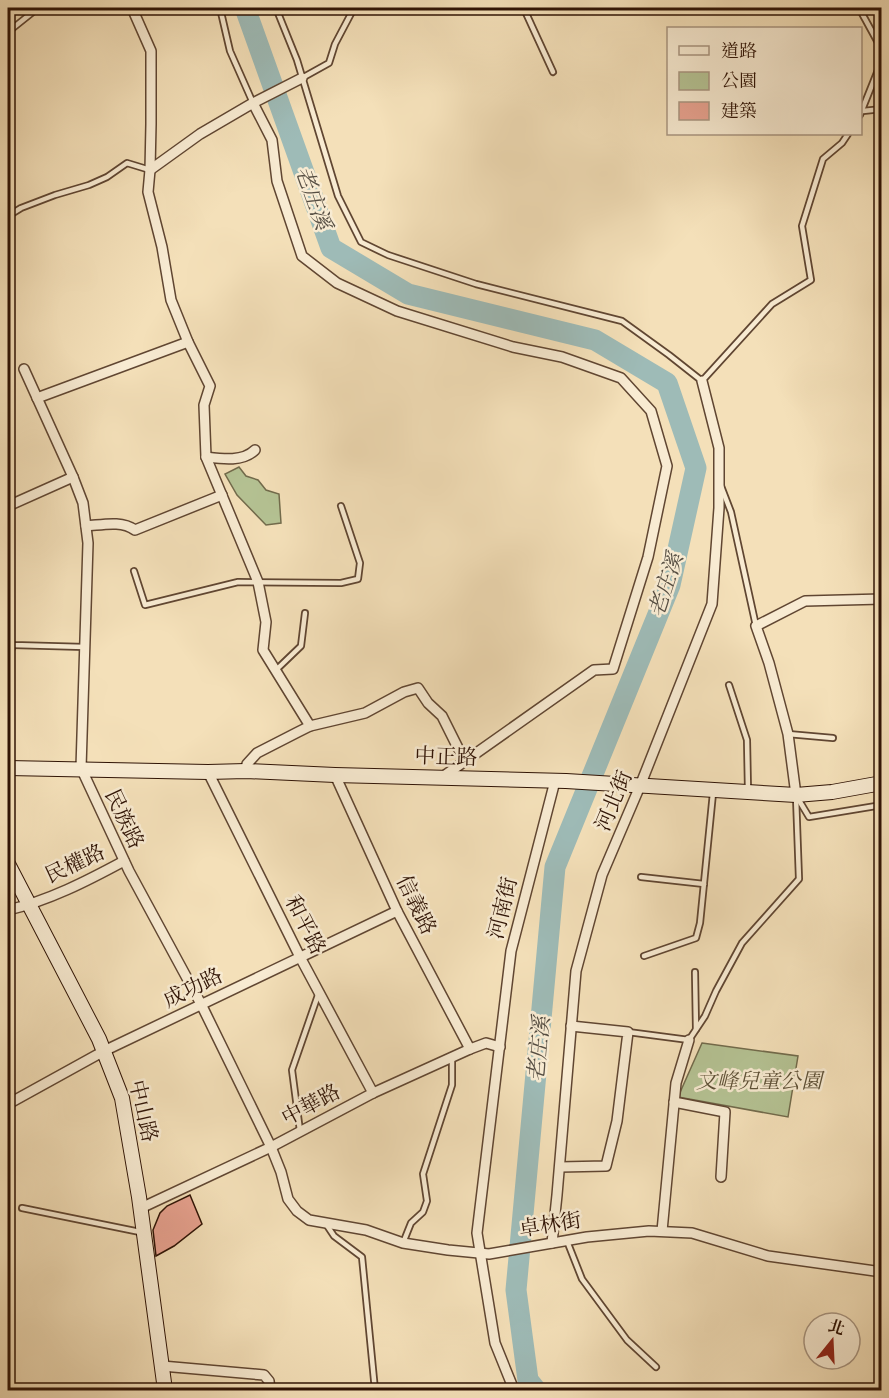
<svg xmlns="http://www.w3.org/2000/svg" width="889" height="1398" viewBox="0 0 889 1398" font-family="Cardo,'Noto Serif TC',serif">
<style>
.green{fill:#b5c394;stroke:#726b4c;stroke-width:1.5}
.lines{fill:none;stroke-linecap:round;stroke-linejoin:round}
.river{stroke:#9ebbb7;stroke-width:21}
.building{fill:#e8a290;stroke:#2f1305;stroke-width:1.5}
.lane-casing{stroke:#604632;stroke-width:8}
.street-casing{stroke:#604632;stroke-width:12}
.secondary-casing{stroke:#2f1305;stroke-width:16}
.lane{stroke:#f8ebd2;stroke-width:4.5}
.street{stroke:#f8ebd2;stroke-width:9}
.secondary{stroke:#f8ebd2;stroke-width:14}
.labels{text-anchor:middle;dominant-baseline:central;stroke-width:5;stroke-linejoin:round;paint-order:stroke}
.street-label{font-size:21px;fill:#2f1305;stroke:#f8ebd2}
.park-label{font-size:21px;font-style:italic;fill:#5e5137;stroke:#f8ebd2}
.water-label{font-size:22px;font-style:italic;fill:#564e43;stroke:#f8ebd2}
</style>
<rect width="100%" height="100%" fill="#f4e0b9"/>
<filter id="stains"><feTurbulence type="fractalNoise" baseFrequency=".00333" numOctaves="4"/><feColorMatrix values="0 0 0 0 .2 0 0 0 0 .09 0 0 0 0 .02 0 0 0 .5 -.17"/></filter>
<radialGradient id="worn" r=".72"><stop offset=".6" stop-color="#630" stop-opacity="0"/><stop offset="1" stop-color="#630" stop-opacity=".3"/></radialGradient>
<g class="green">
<polygon points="239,467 246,476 258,480 266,490 279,494 281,523 266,525 237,495 225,474"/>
<polygon points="702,1043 798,1056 788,1117 678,1097"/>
</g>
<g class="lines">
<polyline class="river" points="245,8 331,248 408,294 595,340 667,383 696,468 670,585 555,867 516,1290 528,1380 536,1390"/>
</g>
<polygon class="building" points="190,1195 202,1224 174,1246 156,1256 153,1230 160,1213 167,1206"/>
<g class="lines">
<defs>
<g id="lane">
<polyline points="220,8 230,51 253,103"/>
<polyline points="276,8 297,60 338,196 361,242 388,255 476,284 622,321 669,355 702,381 772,304 811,280 802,226 823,159 842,143 848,134"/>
<polyline points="525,8 525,11 553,72"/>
<polyline points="859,8 882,50"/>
<polyline points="8,32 38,8"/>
<polyline points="302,78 329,63 335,44 354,8"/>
<polyline points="863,111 882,109"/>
<polyline points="860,115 882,60"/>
<polyline points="8,216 21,208 55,195 89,185 107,177 127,163 150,170"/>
<polyline points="721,486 731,512 756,626"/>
<polyline points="134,571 145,605 238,582 341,583 358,579 360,563 341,506"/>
<polyline points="8,638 13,645 85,647"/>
<polyline points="8,658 13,645"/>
<polyline points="276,670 301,646 305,613"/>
<polyline points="729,685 747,740 748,790"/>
<polyline points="788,734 833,738"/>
<polyline points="797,797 809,817 882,805"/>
<polyline points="641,877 704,884"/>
<polyline points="644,956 696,938 700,923 713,793"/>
<polyline points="695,972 696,1029"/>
<polyline points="628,1032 689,1040 705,1016 716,991 742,943 799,879 796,797"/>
<polyline points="300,1131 292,1070 318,995"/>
<polyline points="22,1208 140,1232"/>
<polyline points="326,1224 334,1236 362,1257 375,1390"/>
<polyline points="567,1241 582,1279 627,1340 656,1367"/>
<polyline points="403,1243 411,1223 423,1212 427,1201 423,1174 452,1085 452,1058"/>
</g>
<g id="street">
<polyline points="132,8 151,51 151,124 150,170 148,192 162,247 171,300 188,342 210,386 204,405 206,457 258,582 266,622 263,650 310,726"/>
<polyline points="253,103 272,140 277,181 302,256 337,283 397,311 513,347 562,357 621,378 651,411 667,466 648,557 613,669 594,670 441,778"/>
<polyline points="150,170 200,134 253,103 302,78"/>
<polyline points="24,369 73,477 83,503 88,543 81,768 129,871 201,1004 271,1147 281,1172 288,1199 297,1211 309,1220 366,1230 403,1243 448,1250 489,1254 587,1237 649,1231 692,1233 768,1256 882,1272"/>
<polyline points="37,398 188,342"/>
<path d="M206 457C222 459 243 462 255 450"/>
<polyline points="8,506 73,477"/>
<path d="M86 526C102 525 121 520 135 530L222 495"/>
<polyline points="246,771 247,764 257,753 298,732 310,726 365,713 404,692 418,688 428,703 442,716 465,762"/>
<polyline points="208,772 300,957 373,1093"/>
<polyline points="335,775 397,911 470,1049"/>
<polyline points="796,795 788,734 769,663 756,626 805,601 882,599"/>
<path d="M8 910C48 901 87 881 124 861"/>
<polyline points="674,1102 725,1112 721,1177"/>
<polyline points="8,1104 104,1051 397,911"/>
<polyline points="560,1167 606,1166 617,1121 628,1032 571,1026"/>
<polyline points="141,1208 271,1147 373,1093 470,1049 486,1043 500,1047"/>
<polyline points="662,1231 676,1083 689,1040"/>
<polyline points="552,1243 557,1195 576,971 602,875 640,786 712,604 719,508 719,448 702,381"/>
<polyline points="162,1366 264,1375 269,1381 270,1390"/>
<polyline points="514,1390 495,1343 477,1233 511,951 555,781"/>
</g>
<g id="secondary">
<polyline points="8,768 208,772 246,771 335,775 566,781 796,795 832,792 882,783"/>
<polyline points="8,864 99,1039 122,1098 139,1197 165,1390"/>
</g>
</defs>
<use href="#lane" class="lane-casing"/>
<use href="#street" class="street-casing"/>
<use href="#secondary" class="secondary-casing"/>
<use href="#lane" class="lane"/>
<use href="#street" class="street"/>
<use href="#secondary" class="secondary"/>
</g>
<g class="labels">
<g class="street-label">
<text transform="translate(446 757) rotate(2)">中正路</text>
<text transform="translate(614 801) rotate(-67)">河北街</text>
<text transform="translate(124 819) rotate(65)">民族路</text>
<text transform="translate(75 864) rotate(-25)">民權路</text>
<text transform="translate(416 905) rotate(64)">信義路</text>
<text transform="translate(503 908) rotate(-76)">河南街</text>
<text transform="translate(305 925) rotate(63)">和平路</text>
<text transform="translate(193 988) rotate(-26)">成功路</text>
<text transform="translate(311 1105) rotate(-28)">中華路</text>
<text transform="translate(143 1111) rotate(77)">中山路</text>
<text transform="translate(550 1225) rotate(-9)">卓林街</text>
</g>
<g class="park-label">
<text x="759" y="1081">文峰兒童公園</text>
</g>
<g class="water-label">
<text transform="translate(313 198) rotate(70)">老庄溪</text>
<text transform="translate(666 585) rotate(-72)">老庄溪</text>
<text transform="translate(539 1049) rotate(-85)">老庄溪</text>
</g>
</g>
<rect width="889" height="1398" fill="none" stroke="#f4e0b9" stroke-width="30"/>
<rect x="9" y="9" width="871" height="1380" fill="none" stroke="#2f1305" stroke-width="3"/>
<rect x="15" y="15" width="859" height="1368" fill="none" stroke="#2f1305" stroke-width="1.5"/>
<rect x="667" y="27" width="195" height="108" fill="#f8ebd2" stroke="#a89580" stroke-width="1.5"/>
<rect x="679" y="46" width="30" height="9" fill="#f8ebd2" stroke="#a89580" stroke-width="1.5"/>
<text x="721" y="57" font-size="18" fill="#2f1305">道路</text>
<rect x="679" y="72" width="30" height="18" fill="#b5c394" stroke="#a89580" stroke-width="1.5"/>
<text x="721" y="87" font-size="18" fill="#2f1305">公園</text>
<rect x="679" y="102" width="30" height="18" fill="#e8a290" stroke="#a89580" stroke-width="1.5"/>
<text x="721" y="117" font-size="18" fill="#2f1305">建築</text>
<g transform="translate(832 1341) rotate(18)"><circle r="28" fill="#f8ebd2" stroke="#a89580" stroke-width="1.5"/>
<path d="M0-4.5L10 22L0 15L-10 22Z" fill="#8f2418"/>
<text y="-9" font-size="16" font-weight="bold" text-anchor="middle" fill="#2f1305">北</text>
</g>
<rect width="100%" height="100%" filter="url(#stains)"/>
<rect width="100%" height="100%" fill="url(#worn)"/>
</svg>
